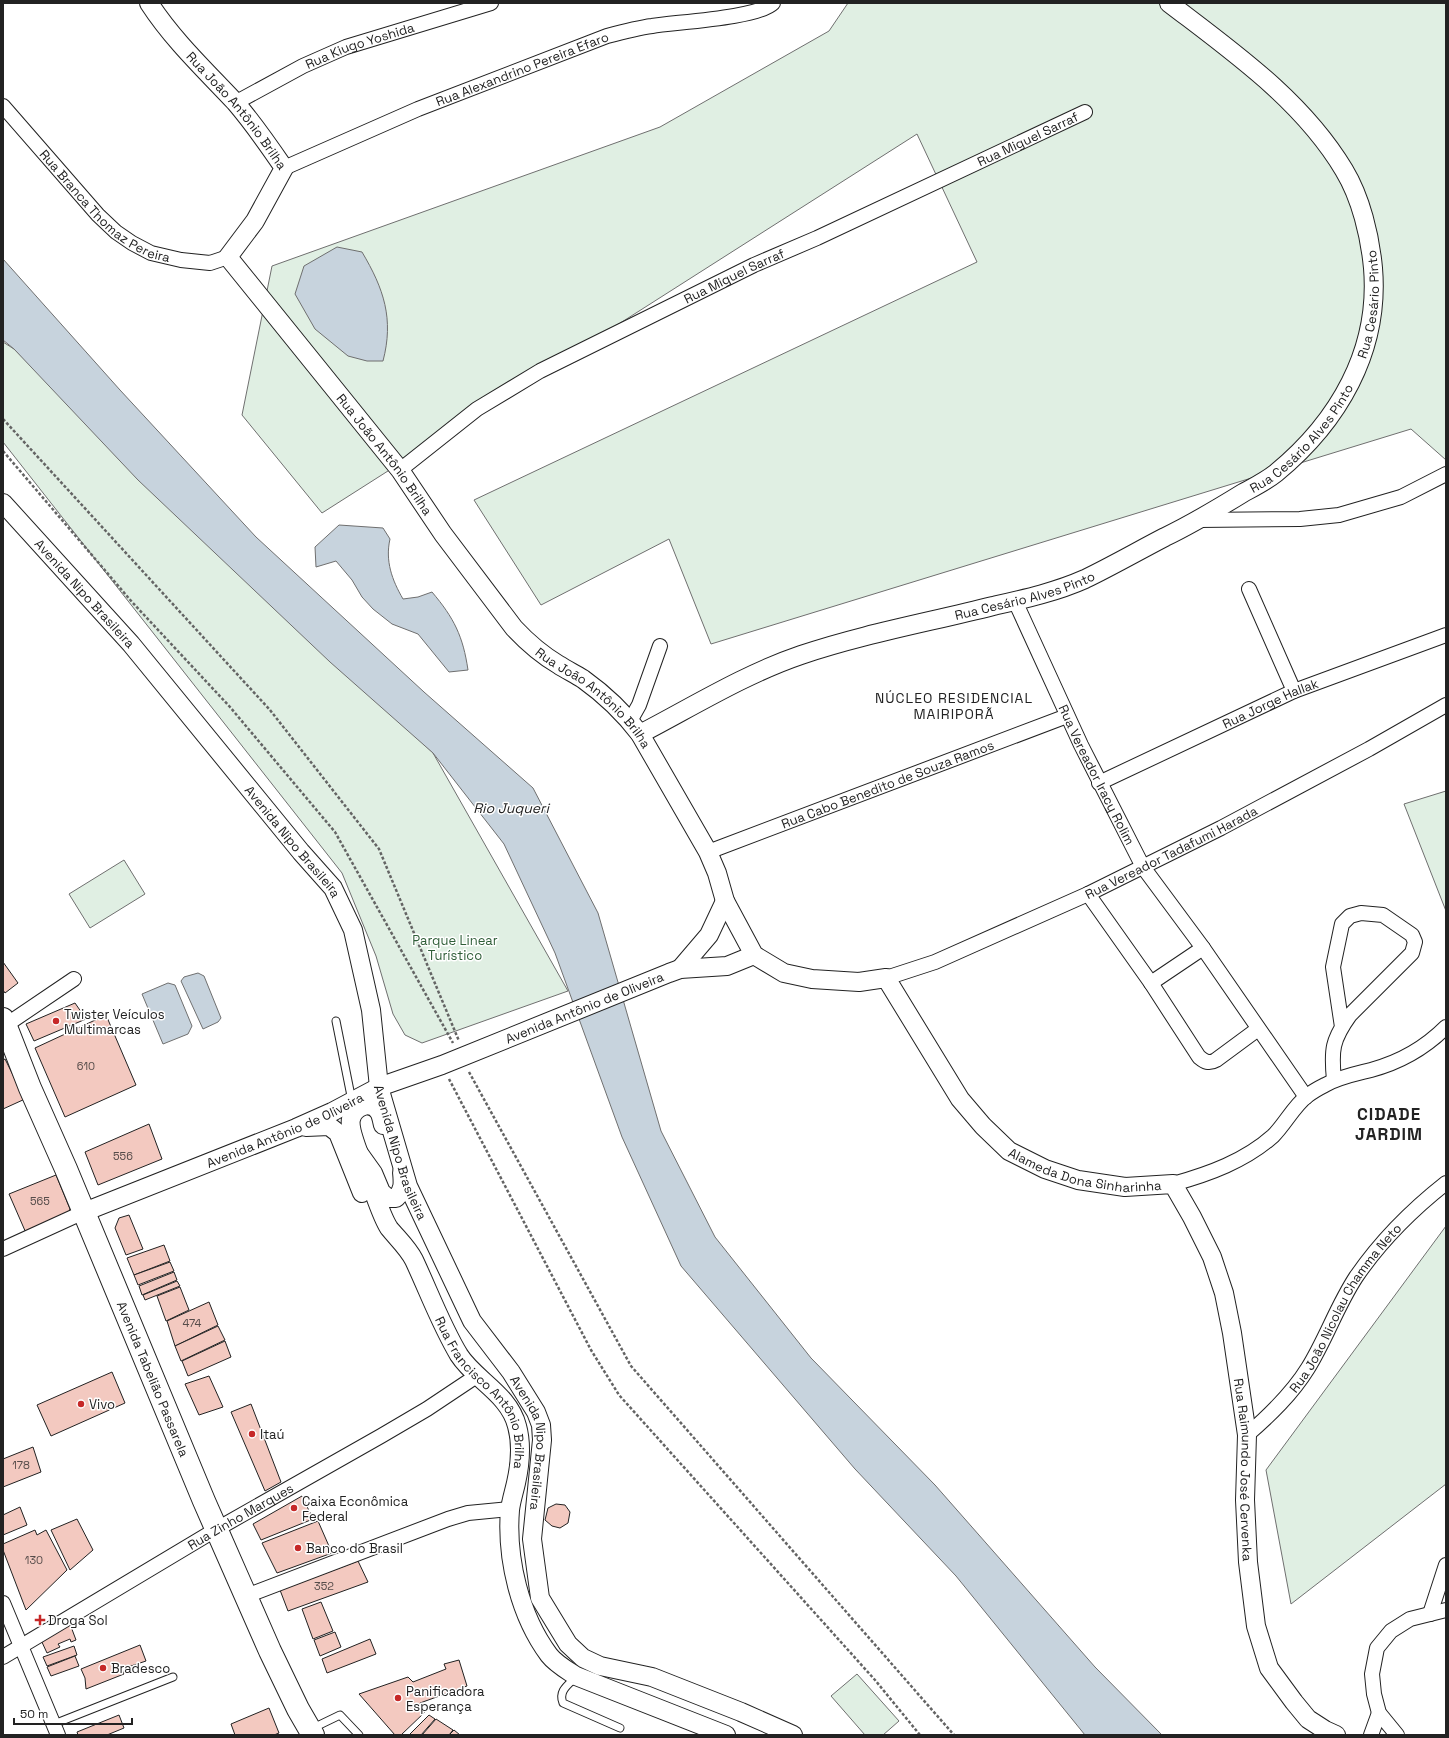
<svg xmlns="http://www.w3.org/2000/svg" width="1449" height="1738" viewBox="0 0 1449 1738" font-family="'Space Grotesk',sans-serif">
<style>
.green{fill:#e0efe3;stroke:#6f6f6f}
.water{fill:#c7d3dd;stroke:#6f6f6f}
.building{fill:#f3c9c0;stroke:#222}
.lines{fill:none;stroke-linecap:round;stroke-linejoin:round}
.service-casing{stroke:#222;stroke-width:9}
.minor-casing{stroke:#222;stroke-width:16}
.tertiary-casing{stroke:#222;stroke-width:20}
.primary-casing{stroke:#222;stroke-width:24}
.path{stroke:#646464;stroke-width:2.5;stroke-dasharray:3 2;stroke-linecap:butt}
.service{stroke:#fff;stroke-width:7}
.minor{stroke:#fff;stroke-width:14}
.tertiary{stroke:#fff;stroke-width:18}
.primary{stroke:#fff;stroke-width:22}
.poi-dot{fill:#c62828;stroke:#fff;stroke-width:1.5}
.labels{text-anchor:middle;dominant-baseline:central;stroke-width:3;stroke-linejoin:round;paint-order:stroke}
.number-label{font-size:11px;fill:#564c4a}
.street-label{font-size:13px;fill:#222;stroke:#fff}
.park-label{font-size:13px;fill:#2f5e38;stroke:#fff}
.poi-label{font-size:13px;fill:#222;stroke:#fff;text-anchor:start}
.neighbourhood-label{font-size:14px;letter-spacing:1px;fill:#222;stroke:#fff}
.water-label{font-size:14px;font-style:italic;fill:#222;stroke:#fff}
.district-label{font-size:17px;font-weight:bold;letter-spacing:1px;fill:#222;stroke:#fff}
</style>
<rect width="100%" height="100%" fill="#fff"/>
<g class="green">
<polygon points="848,3 1446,3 1446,460 1411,429 711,644 669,539 541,605 474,500 977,262 917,134 322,513 242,415 272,266 660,127 829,31"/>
<polygon points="3,342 14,349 433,753 568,991 422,1043 405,1035 393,1014 376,956 342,873 3,442"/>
<polygon points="1446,791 1446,911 1404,804"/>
<polygon points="124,860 145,894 90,928 69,894"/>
<polygon points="1446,1226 1446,1484 1291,1604 1266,1470"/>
<polygon points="857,1674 899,1721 883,1735 865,1735 831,1696"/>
</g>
<g class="water">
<path d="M337 247 362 252C384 289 394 319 383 361H367L348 356 315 329 295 294 304 266Z"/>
<polygon points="3,259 120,390 256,537 424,692 533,788 598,913 661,1131 715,1237 811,1358 935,1485 1095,1667 1162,1735 1085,1735 956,1576 855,1469 681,1266 622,1137 555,953 504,844 433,753 330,662 138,480 14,349 3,340"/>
<path d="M339 525 383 528 390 539C385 561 392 580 403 599L418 597 432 592C454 618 463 636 468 670L449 672 418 634 392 624 373 609 362 597 352 580 336 561 316 567 315 547Z"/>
<polygon points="198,973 204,976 221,1018 218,1022 203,1029 181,981 184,977"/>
<polygon points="168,983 175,985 192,1026 188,1034 163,1044 142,994"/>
</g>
<g class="building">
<polygon points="3,962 18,983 5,993 3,990"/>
<polygon points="75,1003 86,1019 34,1041 26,1024"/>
<polygon points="106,1015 136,1085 65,1117 35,1048"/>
<polygon points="5,1059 25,1099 3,1109 3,1060"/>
<polygon points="149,1124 162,1159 98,1185 85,1152"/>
<polygon points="56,1175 70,1209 67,1216 26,1233 9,1194"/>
<polygon points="129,1215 143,1249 126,1255 115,1228 119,1218"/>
<polygon points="164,1245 170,1261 134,1275 127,1258"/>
<polygon points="170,1262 174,1271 138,1285 134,1275"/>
<polygon points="174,1272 177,1280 142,1295 139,1286"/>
<polygon points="177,1281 180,1286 145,1300 143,1295"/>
<polygon points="180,1287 189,1310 166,1321 157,1296"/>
<polygon points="209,1302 218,1325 175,1346 167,1321"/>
<polygon points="218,1326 225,1340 181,1361 175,1346"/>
<polygon points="225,1341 231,1357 188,1376 182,1361"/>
<polygon points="112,1372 125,1403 51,1436 37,1405"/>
<polygon points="209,1376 223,1407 199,1415 185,1384"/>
<polygon points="251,1404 281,1482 265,1491 231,1412"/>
<polygon points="33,1447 41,1472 3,1487 3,1459"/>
<polygon points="302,1496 313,1519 261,1540 253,1524"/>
<polygon points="556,1504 565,1505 570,1512 568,1523 560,1528 552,1526 545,1520 548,1508"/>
<polygon points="20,1507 27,1525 3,1535 3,1515"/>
<polygon points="77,1519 93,1550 70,1570 51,1530"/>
<polygon points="318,1521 332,1553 277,1573 262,1543"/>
<polygon points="35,1530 37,1535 46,1530 67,1570 26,1610 3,1550 3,1544"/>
<polygon points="358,1561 368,1582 288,1611 280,1590"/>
<polygon points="321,1602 333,1631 313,1639 302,1609"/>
<polygon points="70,1624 76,1640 71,1642 70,1639 58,1644 60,1647 47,1653 41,1640"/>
<polygon points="335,1632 341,1647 320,1656 314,1640"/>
<polygon points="370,1639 376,1654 327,1673 322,1659"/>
<polygon points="140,1645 146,1661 131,1666 121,1666 124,1674 86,1689 85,1678 81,1669"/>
<polygon points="74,1646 77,1655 47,1666 43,1657"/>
<polygon points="75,1656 79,1666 51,1676 47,1667"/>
<polygon points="459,1660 467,1686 420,1703 425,1712 401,1735 395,1735 359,1694 408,1677 413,1682 446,1669 444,1664"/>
<polygon points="269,1708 279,1733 274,1735 235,1735 231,1724"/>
<polygon points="119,1715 124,1728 107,1735 78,1735 77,1732"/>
<polygon points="429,1715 435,1719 421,1735 409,1735"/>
<polygon points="436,1719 453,1730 449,1735 422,1735"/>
<polygon points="454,1730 460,1735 449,1735"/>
</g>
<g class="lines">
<defs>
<g id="service">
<polyline points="336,1021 352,1101"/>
<path d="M576 1677C568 1685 558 1691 563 1703L620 1728"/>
<polyline points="54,1724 173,1677"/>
<polyline points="311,1729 340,1715 359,1735"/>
</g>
<g id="minor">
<path id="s1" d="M235 103 303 66 346 47 491 3"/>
<path id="s2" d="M3 106 98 215 116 232 132 243 151 253 181 260 210 263 228 257"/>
<path id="s3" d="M284 168 418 109 607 36C622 32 637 28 652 26 676 22 758 18 773 3"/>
<path id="s4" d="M400 470 477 409 540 371 754 265 817 238 1085 112"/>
<polyline points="1198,520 1300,519 1339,515 1401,497 1446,474"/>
<polyline points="1249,589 1294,691"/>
<path id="s5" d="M1015 601 1081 745 1143 867 1203 948 1306 1097"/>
<polyline points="630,721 639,705 660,646"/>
<path id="s6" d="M1099 783 1294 691 1446 635"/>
<path id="s7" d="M708 852 1067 716"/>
<path d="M1088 894 1151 983 1199 1057C1205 1062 1209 1064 1216 1060L1258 1029"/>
<path id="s8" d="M886 978 935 962 1088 894 1221 828 1369 749 1446 705"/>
<polyline points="1151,983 1203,948"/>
<polyline points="3,1027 74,979"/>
<path d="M1334 1080C1331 1050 1332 1040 1350 1015L1412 953 1415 942 1412 935 1383 915 1361 913 1350 916 1342 924 1333 967 1342 1027"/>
<path d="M1173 1184C1209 1174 1245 1161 1273 1136 1285 1124 1294 1106 1307 1096 1312 1092 1319 1088 1325 1085 1339 1077 1355 1074 1371 1070 1401 1062 1424 1049 1446 1027"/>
<polyline points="3,1249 84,1212"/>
<path id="s9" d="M1247 1435C1270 1415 1292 1394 1308 1368 1326 1339 1337 1306 1356 1277 1380 1242 1413 1209 1446 1183"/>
<polyline points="246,1596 448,1519 468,1513 510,1509"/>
<polyline points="3,1603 58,1735"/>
<polyline points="1430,1614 1446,1565"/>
<path id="s10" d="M3 1657 217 1529 381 1436 427 1409 478 1375"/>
<polyline points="1371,1735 1379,1713"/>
<polyline points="1397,1735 1379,1713 1374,1694 1372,1674 1377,1648 1391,1631 1410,1619 1446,1610"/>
</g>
<g id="tertiary">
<path id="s11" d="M149 3C173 40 205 70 235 102 253 123 269 146 284 168L255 221 228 257 400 470 443 534 514 628C528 643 542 655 559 665 567 670 575 674 583 679 604 694 624 713 640 734L708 852 717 873 725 901 754 955 784 973 812 979 859 982 886 978 960 1099 983 1126 1009 1151 1045 1169 1078 1180 1125 1187 1173 1184 1192 1217 1212 1257 1224 1293 1232 1333 1247 1435 1245 1500 1248 1562 1256 1626 1269 1668 1294 1702 1308 1719 1325 1730 1336 1735"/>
<path id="s12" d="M3 503 131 644 301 852 333 888 353 930 371 1010 379 1087 408 1186 472 1321 511 1372 536 1412 541 1425 542 1440 532 1539 540 1598 568 1644 583 1658 600 1666 652 1677 741 1712 793 1735"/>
<path id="s13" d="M640 734C692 707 745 674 801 655 863 634 930 622 993 606 1024 599 1056 592 1085 579 1112 566 1138 551 1165 537 1192 524 1217 509 1243 493 1254 487 1266 481 1276 473 1338 422 1380 351 1373 268 1370 236 1361 198 1344 170 1302 100 1233 52 1169 3"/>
<polyline points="680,969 709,935 725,901"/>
<path id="s14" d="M383 1125C382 1121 381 1115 379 1112 371 1099 354 1107 351 1119 348 1130 364 1166 368 1177 374 1191 381 1216 389 1228 397 1238 408 1248 414 1260 429 1292 441 1325 459 1355 475 1380 509 1394 517 1426 522 1444 520 1465 516 1483 514 1492 511 1501 510 1510 506 1559 520 1616 549 1655 556 1664 567 1670 576 1676L726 1735"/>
<polyline points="306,1127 329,1126 338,1133 362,1193"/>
<path d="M358 1152 373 1173 381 1192 388 1198H396C404 1190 403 1182 402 1172"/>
<path id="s15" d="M84 1212 296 1128 332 1112 379 1087 442 1065 669 973 680 969 727 966 754 955"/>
</g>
<g id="primary">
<path id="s16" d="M3 1019 30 1088 66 1169 204 1501 270 1651 298 1709 313 1735"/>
</g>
</defs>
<use href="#service" class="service-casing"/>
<use href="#minor" class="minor-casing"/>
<use href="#tertiary" class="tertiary-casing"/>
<use href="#primary" class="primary-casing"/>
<g class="path">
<polyline points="3,419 270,710 379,849 459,1041"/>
<polyline points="3,451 132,602 230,707 335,832 453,1043"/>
<polyline points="469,1072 631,1366 954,1735"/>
<polyline points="449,1079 591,1350 619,1395 875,1680 920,1735"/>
</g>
<use href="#service" class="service"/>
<use href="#minor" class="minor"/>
<use href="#tertiary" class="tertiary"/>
<use href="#primary" class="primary"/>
</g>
<g class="poi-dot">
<circle cx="56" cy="1021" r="4"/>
<circle cx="81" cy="1404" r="4"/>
<circle cx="252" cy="1434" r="4"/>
<circle cx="294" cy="1508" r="4"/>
<circle cx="298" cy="1548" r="4"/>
<path d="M38 1614h4v4h4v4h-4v4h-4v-4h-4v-4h4z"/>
<circle cx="103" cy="1668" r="4"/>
<circle cx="398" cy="1698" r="4"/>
</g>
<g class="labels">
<g class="number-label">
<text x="86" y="1066">610</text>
<text x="123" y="1156">556</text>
<text x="40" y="1201">565</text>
<text x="192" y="1323">474</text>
<text x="21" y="1465">178</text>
<text x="34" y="1560">130</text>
<text x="324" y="1586">352</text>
</g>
<g class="street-label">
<text stroke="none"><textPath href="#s1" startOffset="138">Rua Kiugo Yoshida</textPath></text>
<text stroke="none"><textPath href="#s3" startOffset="258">Rua Alexandrino Pereira Efaro</textPath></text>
<text stroke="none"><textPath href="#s11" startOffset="139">Rua João Antônio Brilha</textPath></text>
<text stroke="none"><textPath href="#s4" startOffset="712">Rua Miguel Sarraf</textPath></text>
<text stroke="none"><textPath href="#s2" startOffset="145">Rua Branca Thomaz Pereira</textPath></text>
<text stroke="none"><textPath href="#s4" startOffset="388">Rua Miguel Sarraf</textPath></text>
<text stroke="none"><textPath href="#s13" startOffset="892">Rua Cesário Pinto</textPath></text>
<text stroke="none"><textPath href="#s13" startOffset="735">Rua Cesário Alves Pinto</textPath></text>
<text stroke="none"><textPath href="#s11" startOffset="571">Rua João Antônio Brilha</textPath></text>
<text stroke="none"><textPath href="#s12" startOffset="122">Avenida Nipo Brasileira</textPath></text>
<text stroke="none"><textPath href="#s13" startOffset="411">Rua Cesário Alves Pinto</textPath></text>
<text stroke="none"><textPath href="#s11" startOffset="894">Rua João Antônio Brilha</textPath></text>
<text stroke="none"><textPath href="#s6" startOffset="189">Rua Jorge Hallak</textPath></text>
<text stroke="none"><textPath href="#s5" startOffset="192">Rua Vereador Iracy Rolim</textPath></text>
<text stroke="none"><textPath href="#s7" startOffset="192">Rua Cabo Benedito de Souza Ramos</textPath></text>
<text stroke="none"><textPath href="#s12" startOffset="446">Avenida Nipo Brasileira</textPath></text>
<text stroke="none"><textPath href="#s8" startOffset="312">Rua Vereador Tadafumi Harada</textPath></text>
<text stroke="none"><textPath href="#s15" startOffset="541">Avenida Antônio de Oliveira</textPath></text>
<text stroke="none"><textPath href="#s15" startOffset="217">Avenida Antônio de Oliveira</textPath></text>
<text stroke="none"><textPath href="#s12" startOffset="782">Avenida Nipo Brasileira</textPath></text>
<text stroke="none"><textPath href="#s11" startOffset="1634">Alameda Dona Sinharinha</textPath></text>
<text stroke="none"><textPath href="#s9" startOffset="162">Rua João Nicolau Chamma Neto</textPath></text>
<text stroke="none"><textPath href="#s16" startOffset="390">Avenida Tabelião Passarela</textPath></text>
<text stroke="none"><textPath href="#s14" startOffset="359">Rua Francisco Antônio Brilha</textPath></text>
<text stroke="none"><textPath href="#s12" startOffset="1106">Avenida Nipo Brasileira</textPath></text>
<text stroke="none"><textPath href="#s11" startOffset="2024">Rua Raimundo José Cervenka</textPath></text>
<text stroke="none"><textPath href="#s10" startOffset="276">Rua Zinho Marques</textPath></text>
</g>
<g class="park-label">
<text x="455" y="940">Parque Linear<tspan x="455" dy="15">Turístico</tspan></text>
</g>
<g class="poi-label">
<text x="64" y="1014">Twister Veículos<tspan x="64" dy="15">Multimarcas</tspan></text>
<text x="89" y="1404">Vivo</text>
<text x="260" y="1434">Itaú</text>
<text x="302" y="1501">Caixa Econômica<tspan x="302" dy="15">Federal</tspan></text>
<text x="306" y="1548">Banco do Brasil</text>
<text x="48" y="1620">Droga Sol</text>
<text x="111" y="1668">Bradesco</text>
<text x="406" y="1691">Panificadora<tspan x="406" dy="15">Esperança</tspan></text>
</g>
<g class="neighbourhood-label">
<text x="954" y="698">NÚCLEO RESIDENCIAL<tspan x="954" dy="16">MAIRIPORÃ</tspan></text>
</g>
<g class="water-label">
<text x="511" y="808">Rio Juqueri</text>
</g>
<g class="district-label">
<text x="1389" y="1114">CIDADE<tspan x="1389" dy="20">JARDIM</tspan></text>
</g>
</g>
<rect width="1449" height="1738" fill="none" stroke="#222222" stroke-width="8"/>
<path d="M14 1718v6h118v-6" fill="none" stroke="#222222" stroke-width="2"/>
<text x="20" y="1718" font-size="12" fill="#222222" stroke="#ffffff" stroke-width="3" paint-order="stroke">50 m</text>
</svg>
